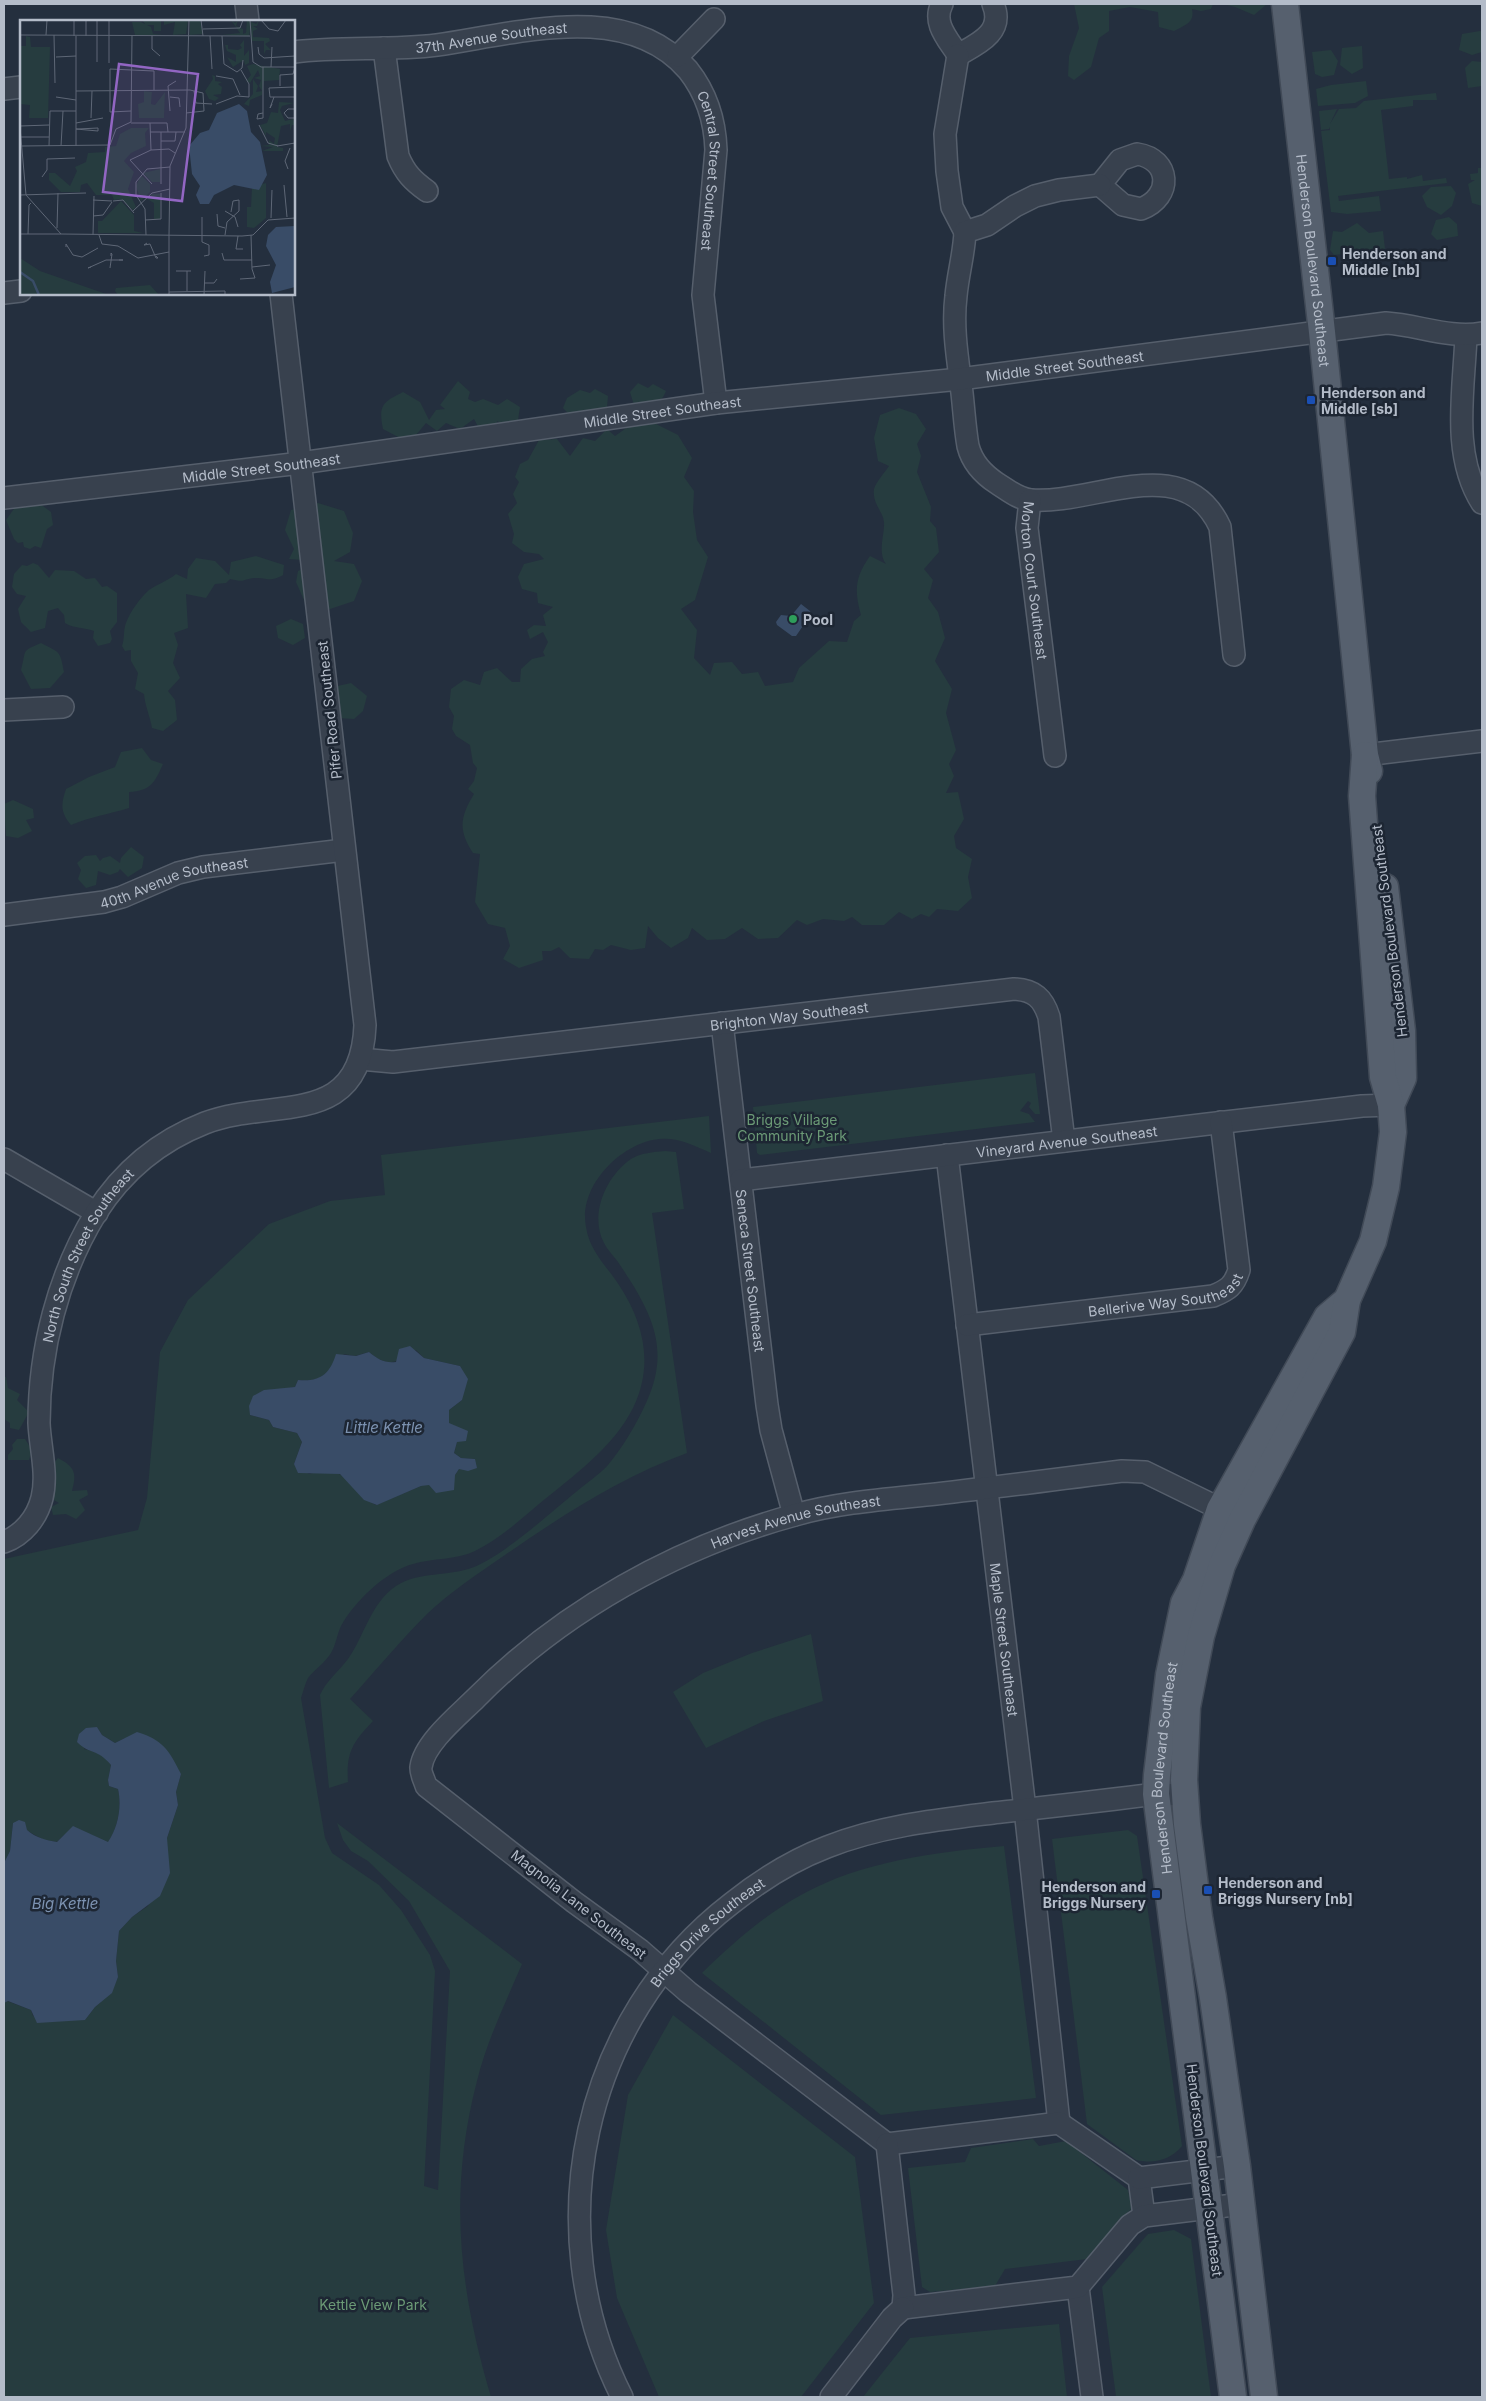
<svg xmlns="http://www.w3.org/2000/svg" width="1486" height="2401" viewBox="0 0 1486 2401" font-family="Inter,sans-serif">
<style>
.green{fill:#263c3f;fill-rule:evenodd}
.water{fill:#394c67}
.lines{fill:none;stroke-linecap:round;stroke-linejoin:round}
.minor-casing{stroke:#565f6c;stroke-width:24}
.major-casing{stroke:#414a57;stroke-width:29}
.minor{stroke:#38414e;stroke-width:21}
.major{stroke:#56606e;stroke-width:26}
.transit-dot{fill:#1a4fb4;stroke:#1d2633;stroke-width:2}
.leisure-dot{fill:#2e9e5b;stroke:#1d2633;stroke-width:2}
.labels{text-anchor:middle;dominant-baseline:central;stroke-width:5;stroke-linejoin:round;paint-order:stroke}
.street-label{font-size:14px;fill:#b4bcc9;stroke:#1d2633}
.poi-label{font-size:14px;font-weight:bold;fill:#b4bcc9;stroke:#1d2633;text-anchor:start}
.park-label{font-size:14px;fill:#6b9a76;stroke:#1d2633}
.water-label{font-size:15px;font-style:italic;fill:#7c92b1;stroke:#1d2633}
.inset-river{fill:none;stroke:#394c67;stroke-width:2.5}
.inset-road{fill:none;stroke:#5e6776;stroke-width:1}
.view{fill:#9266c3;fill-opacity:0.15;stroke:#9266c3;stroke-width:2.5}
.inset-edge{fill:none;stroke:#b4bcc9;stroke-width:2.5}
</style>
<rect width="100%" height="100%" fill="#242f3e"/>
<g class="green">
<path d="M1074 4H1213L1211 9 1201 11 1192 9C1195 23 1185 25 1174 31L1159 27 1158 12 1130 7 1109 11V31L1099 38 1091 67 1074 80 1068 76 1069 56 1079 28Z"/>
<polygon points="1223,4 1267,4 1254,15 1235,7"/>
<polygon points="1480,31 1482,32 1482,52 1472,55 1459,50 1462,34"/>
<polygon points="1362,46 1363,68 1352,74 1340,65 1342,48"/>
<polygon points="1331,50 1338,61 1334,75 1322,77 1315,74 1312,52"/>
<polygon points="1472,61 1482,62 1482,86 1468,88 1465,68"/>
<polygon points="1366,81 1368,96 1355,103 1318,106 1316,89 1331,85"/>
<polygon points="1436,93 1437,100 1413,100 1413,106 1381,110 1389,179 1407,177 1407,179 1422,175 1423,181 1446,178 1447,183 1338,196 1339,201 1379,196 1381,211 1347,214 1331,212 1321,131 1330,130 1330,127 1329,129 1321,130 1319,111 1337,109 1330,124 1339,109 1356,108 1364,101"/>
<polygon points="1478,168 1482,168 1482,206 1472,203 1468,184 1475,180 1471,180 1470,174 1478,173"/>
<polygon points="1451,186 1456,193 1452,206 1441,215 1427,207 1422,196 1431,187"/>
<polygon points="1449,217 1457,224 1458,236 1437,240 1431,234 1436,220"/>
<polygon points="1357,223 1369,233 1383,231 1385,249 1334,255 1330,250 1333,231 1342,232"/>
<path d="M458 381 470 392 468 399 475 402 483 399 498 405 507 399 520 407 518 420 507 427 497 421 496 428 481 432 474 419 460 429 446 423 437 431 426 423 416 435 400 438 383 429C378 405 383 402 403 392L420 402 429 420 436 410 445 409 440 405Z"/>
<path d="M638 383 648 388 653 384 666 391C660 407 649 405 634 405L630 392Z"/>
<polygon points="595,389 608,396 607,407 600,413 575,420 563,408 567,398 580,390 590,393"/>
<path d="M899 408 916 414 926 429 917 444 921 456 917 472 931 507 930 521 936 528 939 552 924 569 933 580 928 598 938 612 945 638 935 661 952 689 946 713 956 750 949 764 954 776 946 793 958 792 964 819 954 836 956 848 972 859 968 877 972 898 958 911 937 909 929 917 921 914 912 919 899 912 884 925H862L852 917 844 921 823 919 807 925 797 920 778 938 758 939 742 928 725 939 707 940 692 928 688 938 671 948 658 938 648 926 645 948 631 950 611 945 603 950 595 949 589 959 570 958 559 947 551 951H542L543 960 519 968 503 959 510 946 505 928 488 924 475 902 480 854 473 853C458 830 460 817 474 794L468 789 474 781 477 768 473 763 470 745 456 736 452 729 454 716 449 707 451 689 464 680 480 685 484 672 497 668 512 682H520L521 669 532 659 545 656 543 652 548 642 543 632 530 639 527 630 534 625 546 626 543 615 553 607 538 603 537 593 522 589 518 577 524 564 544 559 539 554 524 552 512 543 514 534 508 514 517 503 513 494 519 482 515 477 520 464 528 460 539 440 557 439 570 456 583 438 595 441 607 429 615 436 642 417 678 435 692 458 684 477 694 491 693 512 697 540 708 557 695 600 681 609 697 630 694 658 710 675 714 663 732 662 742 674 758 672 765 686 793 682 799 668 829 641 847 642 854 621 861 615C854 590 855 577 870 556L886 564C877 552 885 534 884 522 883 511 872 504 874 489 876 482 885 472 889 466L878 461 874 438 880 415Z"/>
<polygon points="36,501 51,512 53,525 47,529 41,548 35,546 30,549 24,547 23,542 18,543 14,539 6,520 18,503"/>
<polygon points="318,503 344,511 353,533 350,552 334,561 354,564 362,581 354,601 330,609 307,607 296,582 298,571 319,561 289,559 294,549 285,530 291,510"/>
<path d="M256 556 284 565 283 575C269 583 268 577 255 578 242 579 246 583 230 579L226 583 215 584 206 598 186 594 188 628 174 633 178 645 173 663 180 678 168 691 175 700 177 720 163 731 152 728C150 716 145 706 144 694L135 689 138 673 131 661V650L125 651 122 646C125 638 123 630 126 623 130 612 140 598 149 590 157 584 168 581 176 574L187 579 188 569 196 558 215 561 229 575 231 562Z"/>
<path d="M33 563 38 565 49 578 55 570 74 571 86 579 95 578 102 587 107 586 117 593V622L110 631 112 639 110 643 98 646 93 638 94 631C83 627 75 629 65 623L64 615 58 608 48 611 45 628 31 632 21 622 18 609 26 596 17 594 12 587 14 574 22 565 27 566Z"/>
<polygon points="291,619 303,624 305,638 293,645 278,638 276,626"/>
<path d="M41 643C60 653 60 650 64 672L50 688 31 689 21 670C27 649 20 652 41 643Z"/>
<polygon points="351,683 367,696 363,711 354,719 338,718 333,687"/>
<path d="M142 748 151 760 163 764C155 782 151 791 129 792V808C109 814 90 817 71 825 60 812 61 804 66 789L89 777 115 767 121 752Z"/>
<polygon points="13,800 33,809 34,818 26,820 32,831 18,838 6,836 4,804"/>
<polygon points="131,847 144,857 142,868 128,877 120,869 118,872 110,875 98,871 96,885 86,888 78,879 81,870 77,863 85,856 96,855 100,861 103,858 110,856 120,863 121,858"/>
<polygon points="1035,1073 1040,1114 1035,1114 1029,1107 1031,1103 1028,1101 1020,1111 1029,1114 1035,1122 760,1155 757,1153 753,1107"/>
<path d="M709 1116 711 1153C695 1146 678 1137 659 1139 621 1143 578 1186 586 1227 590 1252 606 1265 619 1285 644 1323 654 1365 633 1408 613 1448 573 1476 539 1504 519 1521 499 1539 475 1551 456 1560 433 1558 413 1564 386 1571 354 1602 341 1626 337 1634 336 1645 331 1653 325 1663 315 1669 308 1678 305 1684 303 1692 301 1698L325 1838 332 1853 379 1885 401 1910 430 1955 435 1971 424 2186 438 2190 450 1971 409 1901 368 1861 351 1851 343 1840 337 1823 522 1964C506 2002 487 2040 477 2081 448 2192 459 2289 491 2397H4V2003L7 2001 31 2010 33 2016 85 2020 95 2007 111 1993 118 1977 116 1961 119 1931 132 1917 148 1906 167 1851V1838L178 1805 176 1792 181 1774 125 1738 115 1743 102 1735 97 1727 84 1749 101 1753 111 1765 108 1780 109 1786 118 1789C122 1807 118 1827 108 1843L90 1834 64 1835 57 1842 44 1840 13 1823 10 1851 4 1863V1559L138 1530 147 1498 160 1352 188 1300 269 1224 330 1201 385 1195 381 1155ZM416 1350 424 1358 460 1366 462 1400 449 1410V1424L457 1442 454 1453 461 1458 475 1459 459 1469 455 1475 421 1486 376 1505C358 1496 354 1484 341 1475 333 1470 318 1472 309 1474L294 1464 302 1442 297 1433 273 1427 269 1420 250 1415 282 1389 295 1387 298 1380C323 1383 329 1371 344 1354L355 1356 369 1352C389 1369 396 1362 416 1350Z"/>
<path d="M665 1151 676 1152 684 1209 652 1213 687 1453C621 1477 563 1515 505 1555 479 1573 450 1592 427 1614 400 1641 375 1671 350 1699L373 1721C353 1742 346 1752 348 1782L329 1788 320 1695C326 1681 338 1672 348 1659 365 1635 370 1604 396 1586 419 1571 449 1577 474 1567 505 1554 549 1514 576 1492 586 1483 599 1475 608 1465 623 1447 636 1425 646 1403 672 1348 650 1310 620 1265 615 1257 608 1251 604 1243 589 1215 606 1176 631 1159 641 1153 653 1152 665 1151Z"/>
<polygon points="4,1377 6,1377 8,1388 20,1394 17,1400 29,1412 19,1430 10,1428 10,1423 4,1419"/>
<polygon points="17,1439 25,1439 32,1450 29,1460 8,1460 8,1455 13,1449 12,1445"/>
<path d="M58 1458C75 1467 77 1473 72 1491L87 1490 88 1495 79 1500 85 1510 76 1519 66 1514 53 1515 51 1507 59 1503 49 1497 51 1466Z"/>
<polygon points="811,1634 823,1701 764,1721 706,1748 673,1692 703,1673 752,1653"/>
<path d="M1128 1830 1137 1836 1182 2146C1170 2160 1155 2164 1136 2160L1087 2124 1052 1839Z"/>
<path d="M1004 1846 1036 2098 881 2115 702 1973C732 1944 764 1915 801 1895 862 1861 936 1852 1004 1846Z"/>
<polygon points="673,2015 855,2157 874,2303 801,2397 659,2397 617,2298 606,2230 628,2095"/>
<polygon points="1033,2139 1039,2146 1066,2141 1128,2190 1132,2208 1087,2259 1005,2269 995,2286 930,2292 922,2287 908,2168 965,2162 971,2148"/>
<polygon points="1174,2230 1191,2239 1211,2397 1116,2397 1102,2287 1148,2234"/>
<polygon points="1059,2324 1067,2397 863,2397 910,2338"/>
</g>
<g class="water">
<polygon points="801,604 810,611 811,614 796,636 792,636 777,625 776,622 781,615 791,616"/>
<path d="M410 1346 424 1358 460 1366 468 1379 462 1400 449 1410V1423L468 1431 466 1441 457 1442 454 1453 461 1458 475 1459 477 1468 468 1471 459 1469 455 1475 454 1490 436 1493 429 1485 421 1486 377 1505 364 1500 340 1474 298 1473 294 1464 302 1442 297 1433 273 1427 269 1420 250 1415 249 1406 253 1396 264 1390 295 1387 298 1380C320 1382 330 1374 336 1354L356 1356 369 1352C379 1360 384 1363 396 1362L399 1349Z"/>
<path d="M97 1727 102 1735 115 1743 137 1732C163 1740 169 1750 181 1774L176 1792 178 1805 167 1838 170 1873 160 1896 132 1917 119 1931 116 1961 118 1977 112 1993 95 2007 85 2020 37 2023 31 2010 8 2001 4 2003V1863L10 1851 13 1823 19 1820 25 1822 27 1830C36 1838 46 1840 57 1842L73 1826 108 1842C118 1827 122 1807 118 1789L109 1786 108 1780 111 1765C97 1748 90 1755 77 1742L79 1734 86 1728Z"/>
</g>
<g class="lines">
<defs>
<g id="minor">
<polyline points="246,4 248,21"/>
<path d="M942 4C932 23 948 39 958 55 978 44 1005 32 993 4"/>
<path d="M384 48 398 156C405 173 413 181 427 191"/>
<path id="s1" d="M294 52C341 46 390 51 437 45 520 33 627 0 688 70 707 94 715 120 716 150L703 295 716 403"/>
<polyline points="958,55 945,134 947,171 952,207 965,232"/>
<polyline points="678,56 714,19"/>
<polyline points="4,89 21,87"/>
<path d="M1137 154C1171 159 1173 197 1141 209L1123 205 1100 185 1120 160Z"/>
<path d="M1100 185 1059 190 1035 196 1015 206 987 225 965 232C964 254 958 274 956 296 952 328 958 361 962 393 964 411 965 429 968 446 972 462 984 475 998 484 1008 490 1018 499 1031 500 1094 505 1184 449 1220 527L1234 655"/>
<polyline points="4,293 21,291"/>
<path d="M1466 336C1464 390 1451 455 1482 503"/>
<path id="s2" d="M4 498 301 463 716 403 960 379 1386 323C1418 325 1451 339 1482 333"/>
<path id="s3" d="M1030 500 1027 528 1055 756"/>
<polyline points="4,710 63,707"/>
<polyline points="1365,755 1482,741"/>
<path id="s4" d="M4 915 104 902 122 897 178 873 203 867 344 850"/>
<path id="s5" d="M722 1023 767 1405 771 1430 794 1515"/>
<path id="s6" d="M360 1059 393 1062 1014 989C1034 990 1043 998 1049 1017L1064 1141"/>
<path id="s7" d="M947 1155 1025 1809 1059 2123"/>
<polyline points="4,1159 97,1213"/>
<path id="s8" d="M741 1180 1208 1124 1362 1106 1391 1105"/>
<path id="s9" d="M967 1325 1213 1296C1228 1290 1234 1286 1239 1270L1221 1122"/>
<path id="s10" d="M4 1542C23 1535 37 1518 42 1498 48 1474 40 1447 39 1423 39 1350 58 1275 96 1213 122 1172 159 1141 205 1123 273 1097 361 1130 365 1025L281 294"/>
<path id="s11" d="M887 2144 688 1992 640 1950 574 1902 426 1786C425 1781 420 1773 421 1767 424 1743 459 1715 476 1698 562 1611 677 1547 795 1515 840 1502 889 1499 936 1494 998 1487 1060 1479 1122 1471L1145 1472 1235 1516"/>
<polyline points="887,2144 1059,2123 1139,2178 1144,2216"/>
<polyline points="887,2144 904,2295 903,2308"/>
<polyline points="1139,2178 1237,2166"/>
<polyline points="1078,2287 1092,2397"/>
<polyline points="903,2308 1078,2287 1130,2225 1144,2216 1242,2204"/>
<path id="s12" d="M622 2397C537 2229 582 2018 732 1903 761 1880 793 1860 827 1847 880 1826 936 1820 993 1813 1047 1807 1102 1801 1156 1794L1185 1795"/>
<polyline points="831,2397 892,2318 903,2308"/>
</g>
<g id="major">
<path id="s13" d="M1285 4 1322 332 1365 755 1369 771"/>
<polyline points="1385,887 1402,1031 1403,1078 1391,1105"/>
<path id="s14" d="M1233 2397 1156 1794 1157 1775 1169 1675 1184 1603 1196 1580 1220 1509 1327 1317 1347 1300"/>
<polyline points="1264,2397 1237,2166 1213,1998 1199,1917 1187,1824 1184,1780 1187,1707 1201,1636 1222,1565 1242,1520 1342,1332 1347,1300 1373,1241 1386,1187 1393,1132 1391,1105 1383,1077 1362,796 1365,755"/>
</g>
</defs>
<use href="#minor" class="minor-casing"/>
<use href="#major" class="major-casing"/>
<use href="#minor" class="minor"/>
<use href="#major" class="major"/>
</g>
<g class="transit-dot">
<rect x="1327" y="256" width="10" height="10" rx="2.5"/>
<rect x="1306" y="395" width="10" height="10" rx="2.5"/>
<rect x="1203" y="1885" width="10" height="10" rx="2.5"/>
<rect x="1151" y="1889" width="10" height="10" rx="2.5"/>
</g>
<circle class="leisure-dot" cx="793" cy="619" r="5"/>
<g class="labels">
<g class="street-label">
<text stroke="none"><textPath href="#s1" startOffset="198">37th Avenue Southeast</textPath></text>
<text stroke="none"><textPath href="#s1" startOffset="514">Central Street Southeast</textPath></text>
<text stroke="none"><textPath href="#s13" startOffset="258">Henderson Boulevard Southeast</textPath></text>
<text stroke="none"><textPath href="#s2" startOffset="1069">Middle Street Southeast</textPath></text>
<text stroke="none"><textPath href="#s2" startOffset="664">Middle Street Southeast</textPath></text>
<text stroke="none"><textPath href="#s2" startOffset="259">Middle Street Southeast</textPath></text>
<text stroke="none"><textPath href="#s3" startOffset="81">Morton Court Southeast</textPath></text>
<text transform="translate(329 710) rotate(-96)">Pifer Road Southeast</text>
<text stroke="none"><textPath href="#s4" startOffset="174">40th Avenue Southeast</textPath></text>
<text transform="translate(1389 931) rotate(-97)">Henderson Boulevard Southeast</text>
<text stroke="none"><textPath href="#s6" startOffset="432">Brighton Way Southeast</textPath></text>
<text stroke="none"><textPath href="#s8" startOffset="328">Vineyard Avenue Southeast</textPath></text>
<text stroke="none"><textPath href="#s10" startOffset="314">North South Street Southeast</textPath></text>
<text stroke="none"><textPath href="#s5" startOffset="249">Seneca Street Southeast</textPath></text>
<text stroke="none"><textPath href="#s9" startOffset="202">Bellerive Way Southeast</textPath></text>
<text stroke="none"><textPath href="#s11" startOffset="1064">Harvest Avenue Southeast</textPath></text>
<text stroke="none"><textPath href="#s7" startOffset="488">Maple Street Southeast</textPath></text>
<text stroke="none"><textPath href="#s14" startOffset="634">Henderson Boulevard Southeast</textPath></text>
<text transform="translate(579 1904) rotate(38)">Magnolia Lane Southeast</text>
<text stroke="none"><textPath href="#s12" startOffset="510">Briggs Drive Southeast</textPath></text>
<text transform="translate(1205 2170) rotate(83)">Henderson Boulevard Southeast</text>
</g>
<g class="poi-label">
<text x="1342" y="253">Henderson and<tspan x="1342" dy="16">Middle [nb]</tspan></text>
<text x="1321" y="392">Henderson and<tspan x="1321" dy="16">Middle [sb]</tspan></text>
<text x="803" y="619">Pool</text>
<text x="1218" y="1882">Henderson and<tspan x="1218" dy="16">Briggs Nursery [nb]</tspan></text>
<text x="1146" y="1886" text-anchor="end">Henderson and<tspan x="1146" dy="16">Briggs Nursery</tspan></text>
</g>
<g class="park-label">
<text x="792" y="1119">Briggs Village<tspan x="792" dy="16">Community Park</tspan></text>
<text x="373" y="2304">Kettle View Park</text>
</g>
<g class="water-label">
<text x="384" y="1427">Little Kettle</text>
<text x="65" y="1903">Big Kettle</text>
</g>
</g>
<g transform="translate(20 20)">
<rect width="275" height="275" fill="#242f3e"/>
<path d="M122 0H141V11H134V5H126ZM144 0H168L166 14 153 15 155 2 144 5ZM170 0H180L183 14 170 15ZM211 0 215 3 218 0 216 6 223 9V14L226 13 227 0 236 4 239 0 237 6H233L238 9 233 11V17L249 18 250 21 245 24 251 30H246L244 34V21H232L230 10 229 16 202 15 220 13ZM112 2H121L131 7 133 14 143 15H115ZM6 16 10 17 11 27H30L28 98H9L10 85 0 84V26H6ZM224 20V36L229 30V43L225 45 224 40 213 47 207 37 216 42V35L207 31 205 25H208V29L218 30 222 28 220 25ZM233 44 260 49 259 60 244 61 242 75 230 80 229 86 224 84 233 74V59L238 66 236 72 242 71 239 66 241 60 234 58 240 56 238 50 230 63 226 61 231 55 227 46ZM192 55 195 56V61L202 62 198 64 202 67 201 74 193 75 199 78 195 81 189 79 185 71 193 59ZM124 71 132 72 131 84 135 85 145 72 144 98H119L118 84 124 82ZM259 82 274 83 262 86 260 90 265 101 273 99 275 105H272L270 111V104L261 106 257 127 263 128V131H242L253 127 240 126 249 125V120L254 124 255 118 246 112V116L240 105 247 103 251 92 258 93ZM111 108H129L125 113 126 126 111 133 104 141 114 152 108 169 116 187 113 190 101 179 94 180 92 175H76L67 163 61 165 60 172H41L29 160V153H35L50 166 57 151 55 147 66 142 68 133 85 132V127L96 126 100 114ZM140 149V162H132L123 153ZM121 155 130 164V172L121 181 116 166ZM246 163V198L234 208 227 207V187H231L232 167ZM132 174H140V199H134V183L127 179ZM101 181 114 195V211L123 213H78V201H82ZM0 238 20 251 89 275H0ZM130 265 139 275H98L95 271 96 268Z" fill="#263c3f"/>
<path d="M219 84 227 91 231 112 240 122 247 155 239 170 214 165 194 175 189 184H180L176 175 180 166 172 154 169 126 180 113 189 110 197 93ZM275 206V267L252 273 250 262 256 245 246 226 248 215 256 207Z" fill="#394c67"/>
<path class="inset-river" d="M0 252 13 261 19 275"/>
<path class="inset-road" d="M54 0V16M66 0V16M89 0V43M181 0 183 16M230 0 233 42M241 0 249 9 258 11 266 0M183 9 220 8 223 0M0 15 230 16M26 15 27 0M34 15 35 63M132 16V29L140 36M190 16 192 49M202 16 204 44 217 52 222 48 223 40M238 27 239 34 244 38 275 36M36 37 56 36M77 42V0M233 42 241 47H275M243 47V98L237 99 238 94 243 93M251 47 252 27M196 56 213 59 220 75M260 66V55L273 54 275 47M134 70V51M56 71 170 70 183 73 184 91 166 93M174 71 176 83 192 84M36 77 56 80M150 77 159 78 160 87M196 84 217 76 229 77V64L221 50M252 84 250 88 254 77M275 89V70L274 67 249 68 250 77H275M275 89H268L264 93 268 98H275M111 91 90 92V49L134 51M150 91 148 66 156 61M71 98 72 71M56 103 83 98M111 103H147L148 112M130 103 131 130M239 105 248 123 258 126M0 106 29 105M0 107 6 175 41 214 222 216 233 215 248 200 275 198M78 108V111L56 109H58ZM130 112H165M1 117H29M141 121H155L156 112M1 126 90 125 96 109 111 102 112 16M29 126 30 91H56M41 126 43 91M56 126V16M257 126 275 123M268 149 265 141 270 128M22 157 27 150V139L55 138M132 164 110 140 131 130 149 129 155 133M141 164V112M264 165 267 197M132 173 150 169M0 175 66 173M73 180 92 181M93 181 103 180 114 193M113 191 132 173M205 191 215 197 218 207M197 194 198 206 205 208M73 196 83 195 92 182M251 198 252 170M125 200 141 199V173M37 208 38 173M0 214H41M8 214 9 185 11 183M73 215 74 176M79 215 82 224 98 226 118 238 149 232M126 215 125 189 116 175V162L127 149 150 147M149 215 150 146 166 108 169 0M182 215V222L189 225V235L184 236M182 215V197M205 215 207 202 219 191V180L213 181 211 192M218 216 216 229H223M127 223 124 225 130 224 136 238H138L136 236M46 227V224L53 235 62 237 78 228M202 233 204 240H232M71 247 68 248 86 240H103H99M232 247 250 245M90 248 92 234 91 233V236M156 251H171M167 251V271M220 259 235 258 232 249 231 215M184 263H194L197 259M149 272 205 271V275M149 275V215M184 275 185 251"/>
<path class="view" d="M99 44 178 54 162 181 83 172Z"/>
<rect width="275" height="275" class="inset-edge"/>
</g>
<rect width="1486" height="2401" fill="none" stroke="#b4bcc9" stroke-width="10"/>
</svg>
